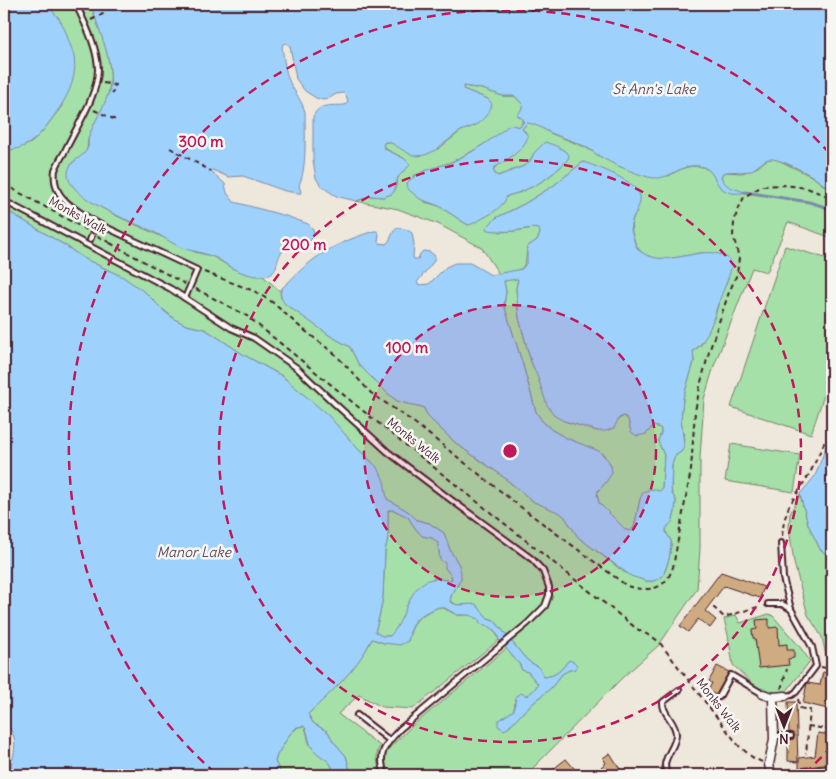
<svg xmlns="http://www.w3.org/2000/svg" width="836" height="779" viewBox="0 0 836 779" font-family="Delius,sans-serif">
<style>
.green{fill:#a4e0a7;stroke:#778069}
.water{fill:#9ed2fc;stroke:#7c8aa8;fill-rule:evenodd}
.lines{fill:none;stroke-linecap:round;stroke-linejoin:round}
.stream{stroke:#7c8aa8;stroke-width:3}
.building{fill:#cfab81;stroke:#4a1f2b}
.lane-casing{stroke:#4a1f2b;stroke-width:8}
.street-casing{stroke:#4a1f2b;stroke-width:11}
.path{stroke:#4a1f2b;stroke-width:2;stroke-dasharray:5 4;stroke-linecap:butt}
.lane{stroke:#f6f6f2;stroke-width:4}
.street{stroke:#f6f6f2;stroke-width:8}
.path-bridge{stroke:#4a1f2b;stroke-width:2;stroke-dasharray:5 4;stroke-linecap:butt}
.ring{fill:none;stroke:#c2185b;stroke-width:2.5;stroke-dasharray:9 6}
.labels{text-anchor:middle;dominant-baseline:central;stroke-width:5;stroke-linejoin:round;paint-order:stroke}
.street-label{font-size:12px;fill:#4a1f2b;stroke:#f6f6f2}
.water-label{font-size:14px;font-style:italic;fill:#5f4c5f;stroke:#f6f6f2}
.centre{fill:#c2185b;stroke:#f6f6f2;stroke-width:2.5}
.ring-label{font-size:15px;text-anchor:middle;font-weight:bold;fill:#c2185b;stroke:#f6f6f2;stroke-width:5;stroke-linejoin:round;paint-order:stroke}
</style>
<rect width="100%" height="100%" fill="#eee7db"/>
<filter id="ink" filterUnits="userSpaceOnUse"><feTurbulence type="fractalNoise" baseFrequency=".02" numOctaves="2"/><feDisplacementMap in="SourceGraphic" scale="10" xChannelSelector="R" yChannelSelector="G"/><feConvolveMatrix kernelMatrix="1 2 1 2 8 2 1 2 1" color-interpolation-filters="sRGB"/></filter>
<g filter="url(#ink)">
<g class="green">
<path d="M45 4H91C99 31 115 61 109 90 107 103 99 114 94 126 92 129 90 133 89 136 86 144 90 151 81 157 78 160 75 160 72 163L95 204 117 216 195 252 212 256 232 268 244 273 263 276 280 291 281 298 329 335 350 347 358 363 365 371 384 390 397 401 408 404 423 407 429 418 458 445 497 472 534 502 560 512 565 517 578 537 624 572 646 581H653L659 579 665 571 669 559 671 545V541L666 532V529L669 525 672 522 675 512 676 500 672 494 671 488 672 464 675 456 682 451 684 437 681 420 683 398 694 362 693 351 701 345 714 318 720 299 718 254C710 253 703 252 695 254 671 258 641 269 633 236 630 226 631 220 637 211L583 162 553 186 524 204 496 218 500 232 514 231 533 228 539 229 541 232 537 240 527 247C526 273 522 269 499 274L482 248 438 224 398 209 356 201 371 196 383 197 394 192 398 177 410 165 405 159 386 149 383 145 385 142H389L395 144 438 149 461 131 476 125 488 99 463 89V86L482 89 503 96H515L523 105C519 116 528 116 519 127L512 125C493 139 473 152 451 162 438 167 425 171 413 176L425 202 439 206 468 225C479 216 494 203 506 197 510 194 516 194 521 192 540 183 553 176 568 159L534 153 530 161 524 166 498 176 495 174 493 170 494 168 512 156 526 132 522 129 527 123 529 122 539 126 550 133 585 147 600 156 621 167 669 176C680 168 697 161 710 171 714 175 717 182 721 188L728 186 723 182 721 177 723 173 727 172 742 173 758 167 766 160 774 158 813 177 823 185 832 188V238L788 222 767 272 752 268 714 366 704 399 700 458V549L697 589 659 645 622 678 526 775H388L384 764 385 755 390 747 411 727 507 648 520 665 522 670 528 672 538 684C532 694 528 696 516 696L514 710 498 722 508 728 512 723 519 717 525 710 551 688 562 674 569 670 575 669 569 660C561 670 557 676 544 677L539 667 531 663 525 658 494 620 488 618 476 605H457L450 601 451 596 461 579 459 565 450 550 444 533 429 523 417 520 409 512 387 499 376 466 357 448 327 415 282 376 244 355 211 333 204 329 186 325 176 320 123 277 83 258 66 246 4 209V150H9L31 143 41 133 62 106 59 18Z"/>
<polygon points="785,246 832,260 832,371 811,434 731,407"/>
<polygon points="518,278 516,289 519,318 531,362 537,375 564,421 598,431 624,416 628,419 631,432 646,434 653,426 658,427 661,429 661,433 658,441 664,455 662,489 660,491 651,489 640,499 634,528 630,531 626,530 599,503 597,495 598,491 606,482 611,466 603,454 566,438 552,430 542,421 536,412 522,362 504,305 506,292 504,281"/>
<polygon points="731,444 800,455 794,492 725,481"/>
<polygon points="800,494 808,524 820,549 832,559 832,666 828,665 822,637 808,615 794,563 789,528 790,514"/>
<polygon points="388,510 394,510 408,517 415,528 422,536 432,538 438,543 440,559 446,563 445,568 451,575 452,580 445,581 434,578 408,603 403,618 396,631 390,636 382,636 375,632 380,613 383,596 385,551 388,537"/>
<path d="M439 607C446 608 451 613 458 615 461 616 466 614 470 615 481 619 496 628 499 640L413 709 382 707 359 695 338 714 380 746C374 756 378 765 382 775H351L346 756 333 741 328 732 313 723 308 714C332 691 357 669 372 639L384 643 408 641C413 619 420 615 439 607Z"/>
<polygon points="769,614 773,616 800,647 810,661 786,692 771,693 755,686 733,665 728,635 724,619 736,615 740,623"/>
<path d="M304 726C308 732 307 739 310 745 317 757 334 758 333 775H282L275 762 277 755 290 734 298 727Z"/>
</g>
<g class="water">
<path d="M4 4H45C56 13 64 24 68 39 70 45 73 51 74 57 78 83 63 104 48 124 37 139 24 151 4 150Z"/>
<path d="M91 4H832V188C824 186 819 181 812 176 805 172 777 157 769 159 763 160 757 168 750 171 741 173 731 170 723 173L721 177C726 188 733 188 745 192 737 195 726 193 720 187 714 180 713 170 703 167 680 160 672 183 648 177 632 172 614 165 599 156 595 153 591 150 586 147 575 141 562 138 551 133 543 129 536 124 527 123L522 129 528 136C524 151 506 160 494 168L493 170 495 174 498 176 524 166 530 161 534 153 545 142C554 145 563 148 569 155L568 159C551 178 531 190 507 196 503 210 484 217 472 224L468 225 439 206 420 199 408 189 407 183C418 171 434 168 449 163 471 154 490 141 508 126L512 125 519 127 523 123 524 120 517 115 521 110 523 105 515 96H503L482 89 464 86 463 89 488 99 492 104C490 112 483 121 475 125 471 128 465 129 461 131 447 139 431 160 413 155 406 153 396 145 389 142H385L383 145 385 149 405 159 410 165 398 177 394 192 392 194 383 197 371 196 356 201 336 196 321 186 316 178 313 160V117C318 103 333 106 345 105L348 101 346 95 344 93 336 94 328 99 323 100 316 98 305 91 296 79 290 46 286 43 283 44 282 47C284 59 285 72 290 83 295 93 302 101 305 112 305 131 307 170 299 185L301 193H297L285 191 243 176 228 177 213 170 211 171 225 184 227 193 234 202 286 216 308 224 313 229 314 235 310 241C301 244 289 245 282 252 274 261 280 276 263 276 253 277 239 272 230 267 224 263 218 258 211 256 201 252 191 251 182 248 171 243 162 236 152 231 133 222 66 198 68 173 69 159 84 159 88 147 89 144 87 140 89 136 94 121 104 108 109 92 116 64 98 30 91 4Z"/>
<path d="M583 162C596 166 633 180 639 193 644 205 632 214 631 225 630 230 633 235 634 240 635 245 637 249 641 252 671 272 708 237 732 262 731 275 724 287 720 299 712 319 711 337 693 351L694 362 683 398 681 420 684 445 682 451 675 456 672 464 671 488 672 494 676 500 675 512 672 522 669 525 666 529V532L671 541V545L669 559 663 576 659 579 653 581H646L631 576 587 544 578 537 565 517 560 513 534 502 497 472 458 445 429 418 423 407 408 404 397 401 384 390 365 371 358 363 350 347 329 335 285 304C281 299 279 294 282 288 291 280 299 271 308 264 327 248 351 238 374 231H377L379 234 378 242 379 243 386 244 389 241 395 229C402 227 406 229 412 233L414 244 413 257 414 259H418L420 254 423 251 430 252 435 256 434 261 418 281 417 283 419 285 429 284 446 267 455 263H470L491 275 522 269 527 262V247L537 240 540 234 539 229C530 227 522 230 514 231 505 232 497 231 488 230L486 229 487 227 496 218 524 204 553 186ZM518 279 516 289 519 318 531 362 537 375 547 405 555 416 564 421 598 431H606L614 428 619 418 624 416 628 419 631 432 637 436 646 434 653 426 658 427 661 429V433L658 441 664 455 662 489 660 491 651 489 643 492 640 499 634 528 630 531 626 530 599 503 597 495 598 491 606 482 612 473 611 466 608 460 599 451 566 438 552 430 542 421 536 412 522 362 504 305 506 292 504 281Z"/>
<path d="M4 209 66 246 83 258 123 277 146 293 165 312 176 320 186 325 204 329 211 333 244 355 282 376 328 415 357 448 376 466 381 474 384 481 387 499 409 512 417 520 429 523 444 533 450 550 459 565 461 573V579L451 596 450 602 457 605 476 604 487 618 494 620 525 658 531 663 539 667 544 677C557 676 561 670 569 660L574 662 577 665 575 669 569 670 562 674 551 688 525 710 519 717 512 723 508 728 504 730 498 726V721L514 710 516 696 521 693 527 696 535 689 538 684 528 672 522 670 520 665 499 640C497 630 490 625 480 624L479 619 469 615H457L445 608 439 607 425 613 416 619 410 632 408 641 400 645 384 643 372 639C357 669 333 691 308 714L313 723 328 732 333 741 346 756 351 775H333C334 760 323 760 315 751 307 744 310 734 304 726L297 727 290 734 277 755 275 762 282 775H9C11 763 18 747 13 734 11 729 7 725 4 721ZM388 510H394L408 517 415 528 422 536 432 538 438 543 440 560 445 563V568L451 575 452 579C445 581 438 578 432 579 407 585 407 619 390 636H382L375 632 380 613 383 596 385 551 388 537Z"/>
<polygon points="828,442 832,444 832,559 820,549 808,524 800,494 815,476"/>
</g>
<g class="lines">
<polyline class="stream" points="745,192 809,202 832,209"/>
</g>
<g class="building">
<polygon points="721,572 764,587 760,598 724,586 705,611 716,620 710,628 698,619 688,632 680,626"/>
<polygon points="769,619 769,628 778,627 779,645 787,644 787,650 794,650 794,658 788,659 789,665 759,668 755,638 753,638 752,630 757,629 756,620"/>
<polygon points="717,666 729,672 716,695 708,691 712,683 709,681"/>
<polygon points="823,672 832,674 832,710 803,703 807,683 820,685"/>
<polygon points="788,702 796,702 798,762 788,761 788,740 792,739 795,736 793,733 789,732"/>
<polygon points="818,733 832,735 832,764 799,768 799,758 815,756"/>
<polygon points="610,753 620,769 610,775 607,775 601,767 606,763 603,758"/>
<polygon points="566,759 580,775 548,775 557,766"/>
</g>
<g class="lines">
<defs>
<g id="lane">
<path d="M76 4C85 24 97 46 98 69 98 96 75 129 64 153 61 158 57 165 55 170 54 177 55 187 59 193 66 205 85 216 97 223L197 270 185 298"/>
<path d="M4 201 171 289 231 328 254 338 297 368 334 403 388 452 450 499 532 559 543 571 549 587V595L545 606 527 624 400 729C385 745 377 753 385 775"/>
<polyline points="90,240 97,223"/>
<polyline points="781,543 783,578 791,609"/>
<polyline points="768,604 782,604 791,609 812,647 816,666 796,692 792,695 785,696"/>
<polyline points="719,697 731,675 763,694"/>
<polyline points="357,715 389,740"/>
<polyline points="774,736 791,736"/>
<path d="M667 775C666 771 665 767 665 764 667 753 676 745 676 734 676 722 662 714 663 702L679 690"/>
</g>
<g id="street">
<polyline points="763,694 773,697 785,696"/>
<polyline points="771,775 769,764 774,739 773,697"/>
<polyline points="784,775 832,770"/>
</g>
</defs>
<use href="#lane" class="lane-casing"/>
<use href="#street" class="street-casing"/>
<g class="path">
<polyline points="91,20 105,13"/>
<polyline points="103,83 115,85 112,94"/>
<polyline points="94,110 118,121"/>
<polyline points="170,148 211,171"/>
<polyline points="4,184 74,223"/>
<polyline points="110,243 185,284"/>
<path d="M204 272 254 291 272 302 299 326 336 355 371 393 412 421 518 505 627 586C649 592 665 591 673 567L691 470 695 411 701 382 709 352 728 295 737 274 739 258 733 235 734 223 737 212 744 197 762 186 784 185 807 188 832 198"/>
<polyline points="196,289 247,316 367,414 637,629 654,638 660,643 739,746 752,757 762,762"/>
<polyline points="782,536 784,521 789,506 810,473 826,439 832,436"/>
<polyline points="713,607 724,617 761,606"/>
<polyline points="821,667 832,669"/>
<polyline points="781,689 787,669"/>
<polyline points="798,699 800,708 810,710 806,754"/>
<polyline points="808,726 832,730"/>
</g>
<use href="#lane" class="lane"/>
<use href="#street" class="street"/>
<polyline class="path-bridge" points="74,223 110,243"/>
</g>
</g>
<circle cx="510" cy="451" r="146" fill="#c2185b" fill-opacity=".12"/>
<g class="ring">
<circle cx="510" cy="451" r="146"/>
<circle cx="510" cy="451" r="291"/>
<path d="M832 746A437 437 0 0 1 805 773M215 773A437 437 0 1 1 832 156"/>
</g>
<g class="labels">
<g class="street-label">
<text transform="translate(78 215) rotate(29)">Monks Walk</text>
<text transform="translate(414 440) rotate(39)">Monks Walk</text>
<text transform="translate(719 705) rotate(52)">Monks Walk</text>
</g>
<g class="water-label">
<text x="654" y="89">St Ann's Lake</text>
<text x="194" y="552">Manor Lake</text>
</g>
</g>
<circle cx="510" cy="451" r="8" class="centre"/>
<g class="ring-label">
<text x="201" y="147">300 m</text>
<text x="304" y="250">200 m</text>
<text x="407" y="353">100 m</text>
</g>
<rect width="836" height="779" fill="none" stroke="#f6f6f2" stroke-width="20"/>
<rect x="10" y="10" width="816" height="759" fill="none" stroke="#4a1f2b" stroke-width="2" filter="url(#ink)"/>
<g transform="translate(784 726) rotate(180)" stroke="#f6f6f2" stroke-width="4" paint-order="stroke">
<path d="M0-4L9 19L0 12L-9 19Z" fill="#4a1f2b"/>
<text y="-8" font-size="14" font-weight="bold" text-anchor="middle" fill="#4a1f2b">N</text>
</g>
</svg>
